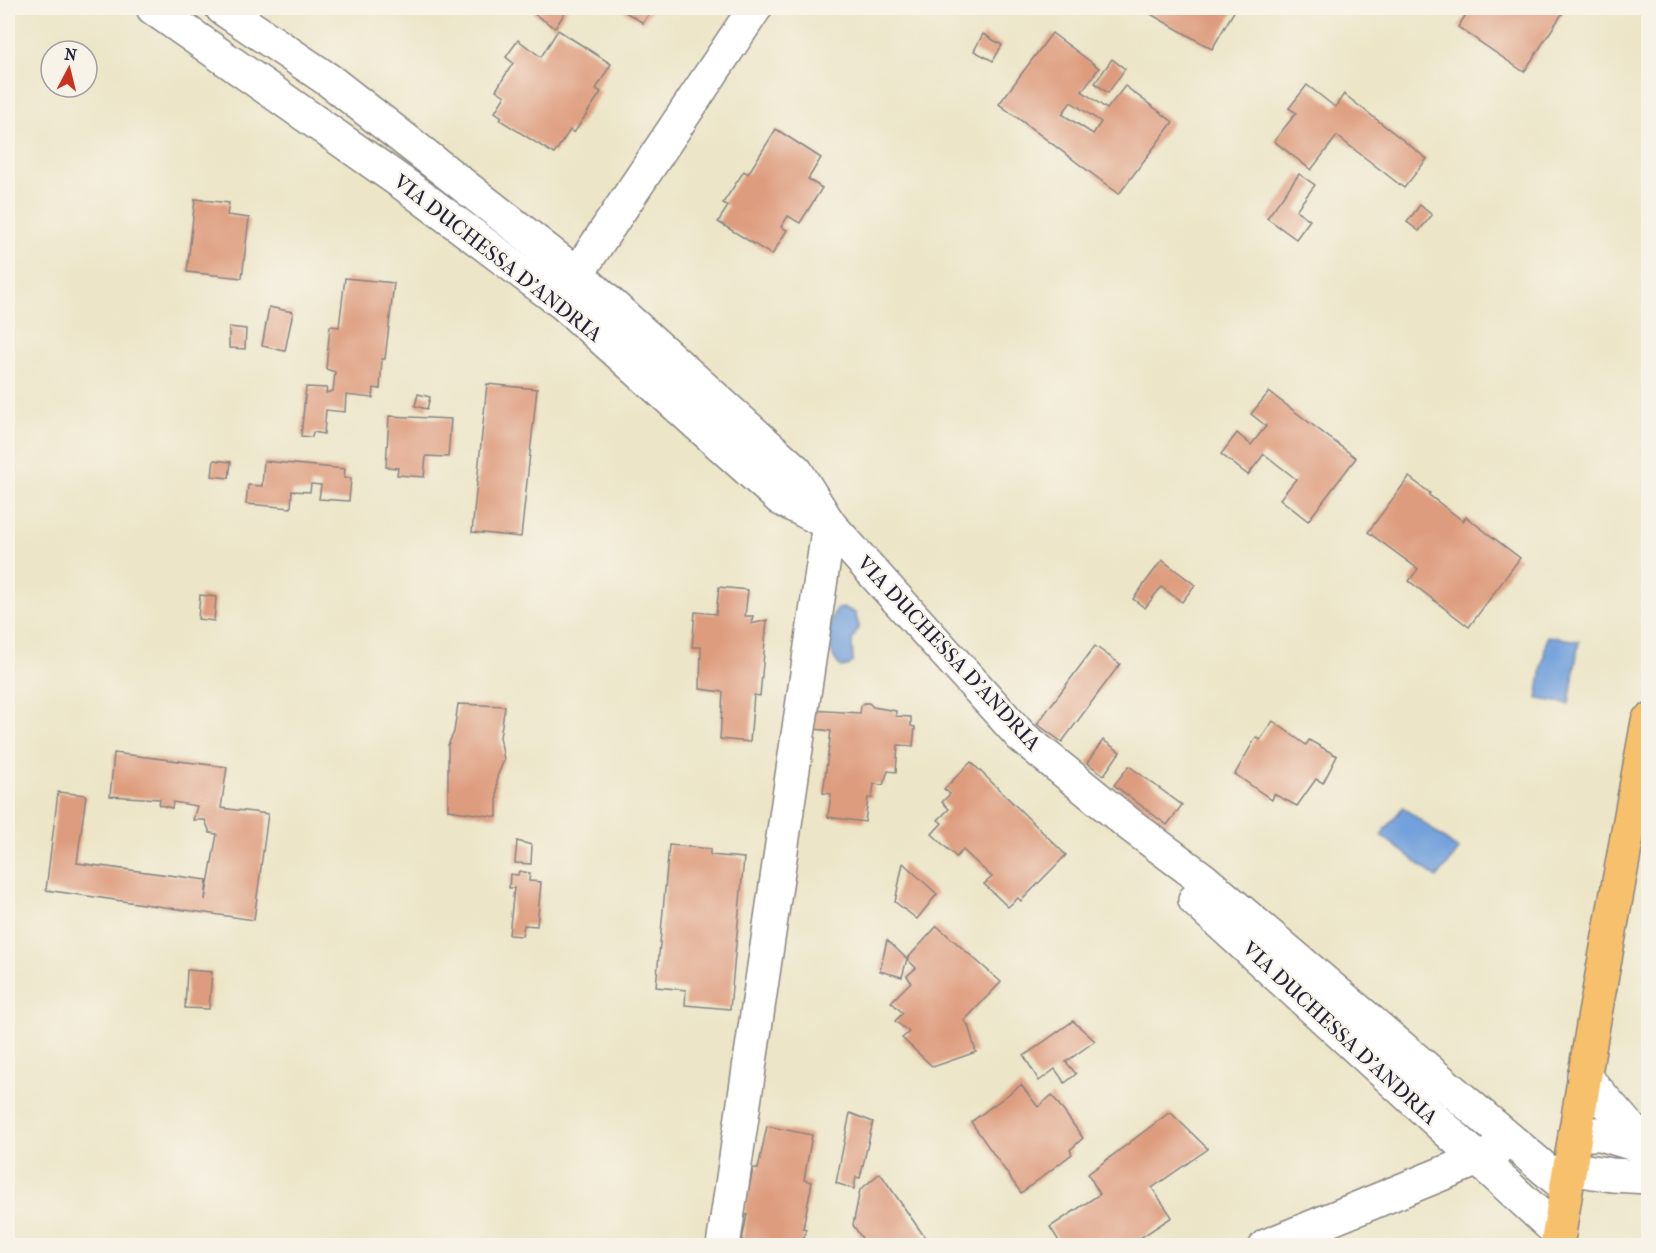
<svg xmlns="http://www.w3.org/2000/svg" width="1656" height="1253" viewBox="0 0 1656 1253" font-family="'IM FELL French Canon',serif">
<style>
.water{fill:#73a1db;stroke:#4a628b;stroke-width:1.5}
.building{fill:#de9c7e;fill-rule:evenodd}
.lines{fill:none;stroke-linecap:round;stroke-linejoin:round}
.street-casing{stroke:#878481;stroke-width:36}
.primary-casing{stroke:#878481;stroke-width:36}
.street{stroke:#fff;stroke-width:33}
.primary{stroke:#f7c06c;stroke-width:33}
.labels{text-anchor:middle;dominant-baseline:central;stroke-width:4.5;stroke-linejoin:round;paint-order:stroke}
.street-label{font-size:21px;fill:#22223b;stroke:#f7f3e8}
</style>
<rect width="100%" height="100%" fill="#f7f3e8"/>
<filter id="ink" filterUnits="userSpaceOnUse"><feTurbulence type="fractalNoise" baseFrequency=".0167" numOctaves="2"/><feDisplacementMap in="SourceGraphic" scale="12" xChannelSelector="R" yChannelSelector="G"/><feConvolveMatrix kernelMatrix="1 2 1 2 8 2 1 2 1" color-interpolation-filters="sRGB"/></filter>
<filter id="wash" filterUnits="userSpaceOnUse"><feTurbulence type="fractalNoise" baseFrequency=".008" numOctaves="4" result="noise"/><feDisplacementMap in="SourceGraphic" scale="24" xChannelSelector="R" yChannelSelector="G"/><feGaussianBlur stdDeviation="1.35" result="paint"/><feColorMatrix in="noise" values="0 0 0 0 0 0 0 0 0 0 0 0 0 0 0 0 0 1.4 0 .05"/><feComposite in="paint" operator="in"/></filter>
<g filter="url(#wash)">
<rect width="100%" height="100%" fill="#ece5c7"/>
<g class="water">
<path d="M845 608 855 613 859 626 852 641 853 662 848 666 841 667C827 655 825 623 837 609Z"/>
<polygon points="1547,636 1579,641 1569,704 1537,699"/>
<polygon points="1403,807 1459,850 1437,878 1381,835"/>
</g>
<g id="blocks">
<g class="building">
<polygon points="537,8 568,8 555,28 533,13"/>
<polygon points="619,8 653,8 643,23"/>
<polygon points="1140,8 1236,8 1212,49"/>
<polygon points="1470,8 1566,8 1524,72 1458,27"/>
<polygon points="558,30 611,64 596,89 601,92 574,133 570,130 554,154 500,120 502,117 495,112 505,96 496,90 513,63 506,57 518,40 541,57"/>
<path d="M1052 33 1099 68 1082 91 1107 109 1125 86 1173 122 1119 194 999 104ZM1071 102 1101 122 1093 134 1062 114Z"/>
<polygon points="983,34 1002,45 993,61 974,51"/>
<polygon points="1112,59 1125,69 1108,93 1095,83"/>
<polygon points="1307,85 1335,107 1344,94 1427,159 1404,188 1337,136 1311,170 1274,141 1296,113 1289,108"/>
<polygon points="776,129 821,158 808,179 822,188 800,223 788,216 781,227 787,230 772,255 718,222 728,206 723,203 744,171 748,174"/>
<polygon points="1299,174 1315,185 1296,210 1310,220 1296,239 1267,218"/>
<polygon points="195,199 229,203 227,215 249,218 242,278 187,272"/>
<polygon points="1420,205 1432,215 1419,231 1407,222"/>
<polygon points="345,278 394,283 385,359 382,359 380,389 374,388 373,398 346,395 345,412 326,410 324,434 313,432 312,437 301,436 306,387 327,388 326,393 333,391 335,372 326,369 330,326 339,327"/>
<polygon points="269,307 293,312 285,351 262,346"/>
<polygon points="229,327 246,329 245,349 229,348"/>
<polygon points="487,384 537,389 521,537 472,532"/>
<polygon points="1269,392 1356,458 1308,521 1280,499 1296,479 1264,454 1248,475 1221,454 1237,433 1251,445 1266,426 1251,414"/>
<polygon points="418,394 430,397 427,409 415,406"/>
<polygon points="389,416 451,419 448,457 426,456 424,477 397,475 398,468 386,467"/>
<polygon points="214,460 231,462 229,478 212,476"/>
<polygon points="264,461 345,469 344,478 351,478 349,501 319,499 321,485 311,484 310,492 292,491 291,508 246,504 248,485 262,486"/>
<polygon points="1409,477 1430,493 1429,495 1463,521 1466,517 1520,558 1469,627 1409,581 1418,569 1368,532"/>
<polygon points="1162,560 1195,585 1182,602 1161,587 1145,608 1133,599"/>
<polygon points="719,587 748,590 745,616 753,616 751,624 767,620 760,696 754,695 750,742 720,739 723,692 700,689 701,647 692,647 695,612 716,614"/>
<polygon points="200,595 216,597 214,621 198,619"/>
<polygon points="1095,646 1120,664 1062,742 1037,724"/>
<polygon points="864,703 869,703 873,707 896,711 896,716 911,717 911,726 915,727 913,746 898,745 896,772 888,771 883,785 874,784 872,798 868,798 865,822 828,817 831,794 823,793 831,731 807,728 810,710 860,713 861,706"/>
<polygon points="458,704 505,706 500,737 504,760 497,777 497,817 448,810 448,745 454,732"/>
<polygon points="1273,721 1306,745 1309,740 1337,756 1323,783 1316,779 1297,806 1274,794 1272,800 1235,774 1256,737 1260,740"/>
<polygon points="1103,740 1120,752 1104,775 1087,763"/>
<polygon points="114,753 227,767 221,808 268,814 254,920 46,890 58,792 86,795 77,863 207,880 205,900 217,834 210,833 205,820 193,820 197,806 173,802 172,808 159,805 160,799 110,796"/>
<polygon points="971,762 1066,855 1021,901 1018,898 1008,907 984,884 992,877 963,850 956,857 932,834 942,823 938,820 949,809 942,802 950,794 944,789"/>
<polygon points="1129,766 1182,805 1167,825 1114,785"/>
<polygon points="517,841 532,845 531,864 515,863"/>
<polygon points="669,845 710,849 710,855 744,858 730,1009 685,1005 686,990 656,987"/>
<polygon points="903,863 937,894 917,919 895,902"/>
<polygon points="519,871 530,873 529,881 541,882 537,926 524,925 522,936 509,935 514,888 509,888 510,874 518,875"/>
<polygon points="937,926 1001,982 964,1021 968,1025 976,1052 933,1067 902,1038 909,1032 895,1021 903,1013 891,1002 911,982 907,976 916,968 907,959"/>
<polygon points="887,940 907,959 902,977 880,971"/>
<polygon points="187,970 212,972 209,1009 185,1008"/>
<polygon points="1073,1021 1095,1041 1066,1062 1076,1074 1065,1083 1055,1069 1039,1081 1024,1056"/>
<polygon points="1021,1085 1038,1107 1052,1095 1083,1138 1070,1150 1072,1154 1021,1193 971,1122"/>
<polygon points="1170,1112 1208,1149 1152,1188 1172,1217 1128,1246 1062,1246 1050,1227 1100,1194 1088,1174"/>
<polygon points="850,1113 873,1122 860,1178 856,1177 854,1189 836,1183"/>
<polygon points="767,1126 812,1135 804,1180 812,1182 803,1228 806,1229 802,1246 741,1246 747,1215 744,1214 753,1168 758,1169"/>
<polygon points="880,1173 903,1206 931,1246 867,1246 853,1225 860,1190"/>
</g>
</g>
</g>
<g filter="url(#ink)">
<use href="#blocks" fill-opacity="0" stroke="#878481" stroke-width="1.5"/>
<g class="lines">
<defs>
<g id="street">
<polyline points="153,8 408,187 564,304 781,499 828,523"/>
<polyline points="222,8 330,81 577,274 796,471 829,524 1021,736 1129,824 1204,880 1566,1187"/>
<polyline points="568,295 577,274 755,8"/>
<polyline points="1195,900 1559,1233"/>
<polyline points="1584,1076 1648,1149"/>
<polyline points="1575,1134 1601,1134 1647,1148"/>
<polyline points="1569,1168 1612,1175 1648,1177"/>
<polyline points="723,1246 829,524"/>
<polyline points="1266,1246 1495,1152"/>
</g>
<polyline id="primary" points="1557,1246 1593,1025 1648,721"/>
</defs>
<use href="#street" class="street-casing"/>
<use href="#primary" class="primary-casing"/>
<use href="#street" class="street"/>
<use href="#primary" class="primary"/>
</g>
</g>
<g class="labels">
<g class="street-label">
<text transform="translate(498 258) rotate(38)">VIA DUCHESSA D'ANDRIA</text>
<text transform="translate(949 653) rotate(47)">VIA DUCHESSA D'ANDRIA</text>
<text transform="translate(1340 1033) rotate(43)">VIA DUCHESSA D'ANDRIA</text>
</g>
</g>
<rect width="1656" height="1253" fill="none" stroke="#f7f3e8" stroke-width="30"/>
<g transform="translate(69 69) rotate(7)"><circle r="28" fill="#f7f3e8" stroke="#a29fa3" stroke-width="1.5"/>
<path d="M0-4.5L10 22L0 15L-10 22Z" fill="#c8321e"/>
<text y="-9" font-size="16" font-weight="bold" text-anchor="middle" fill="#22223b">N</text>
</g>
</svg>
